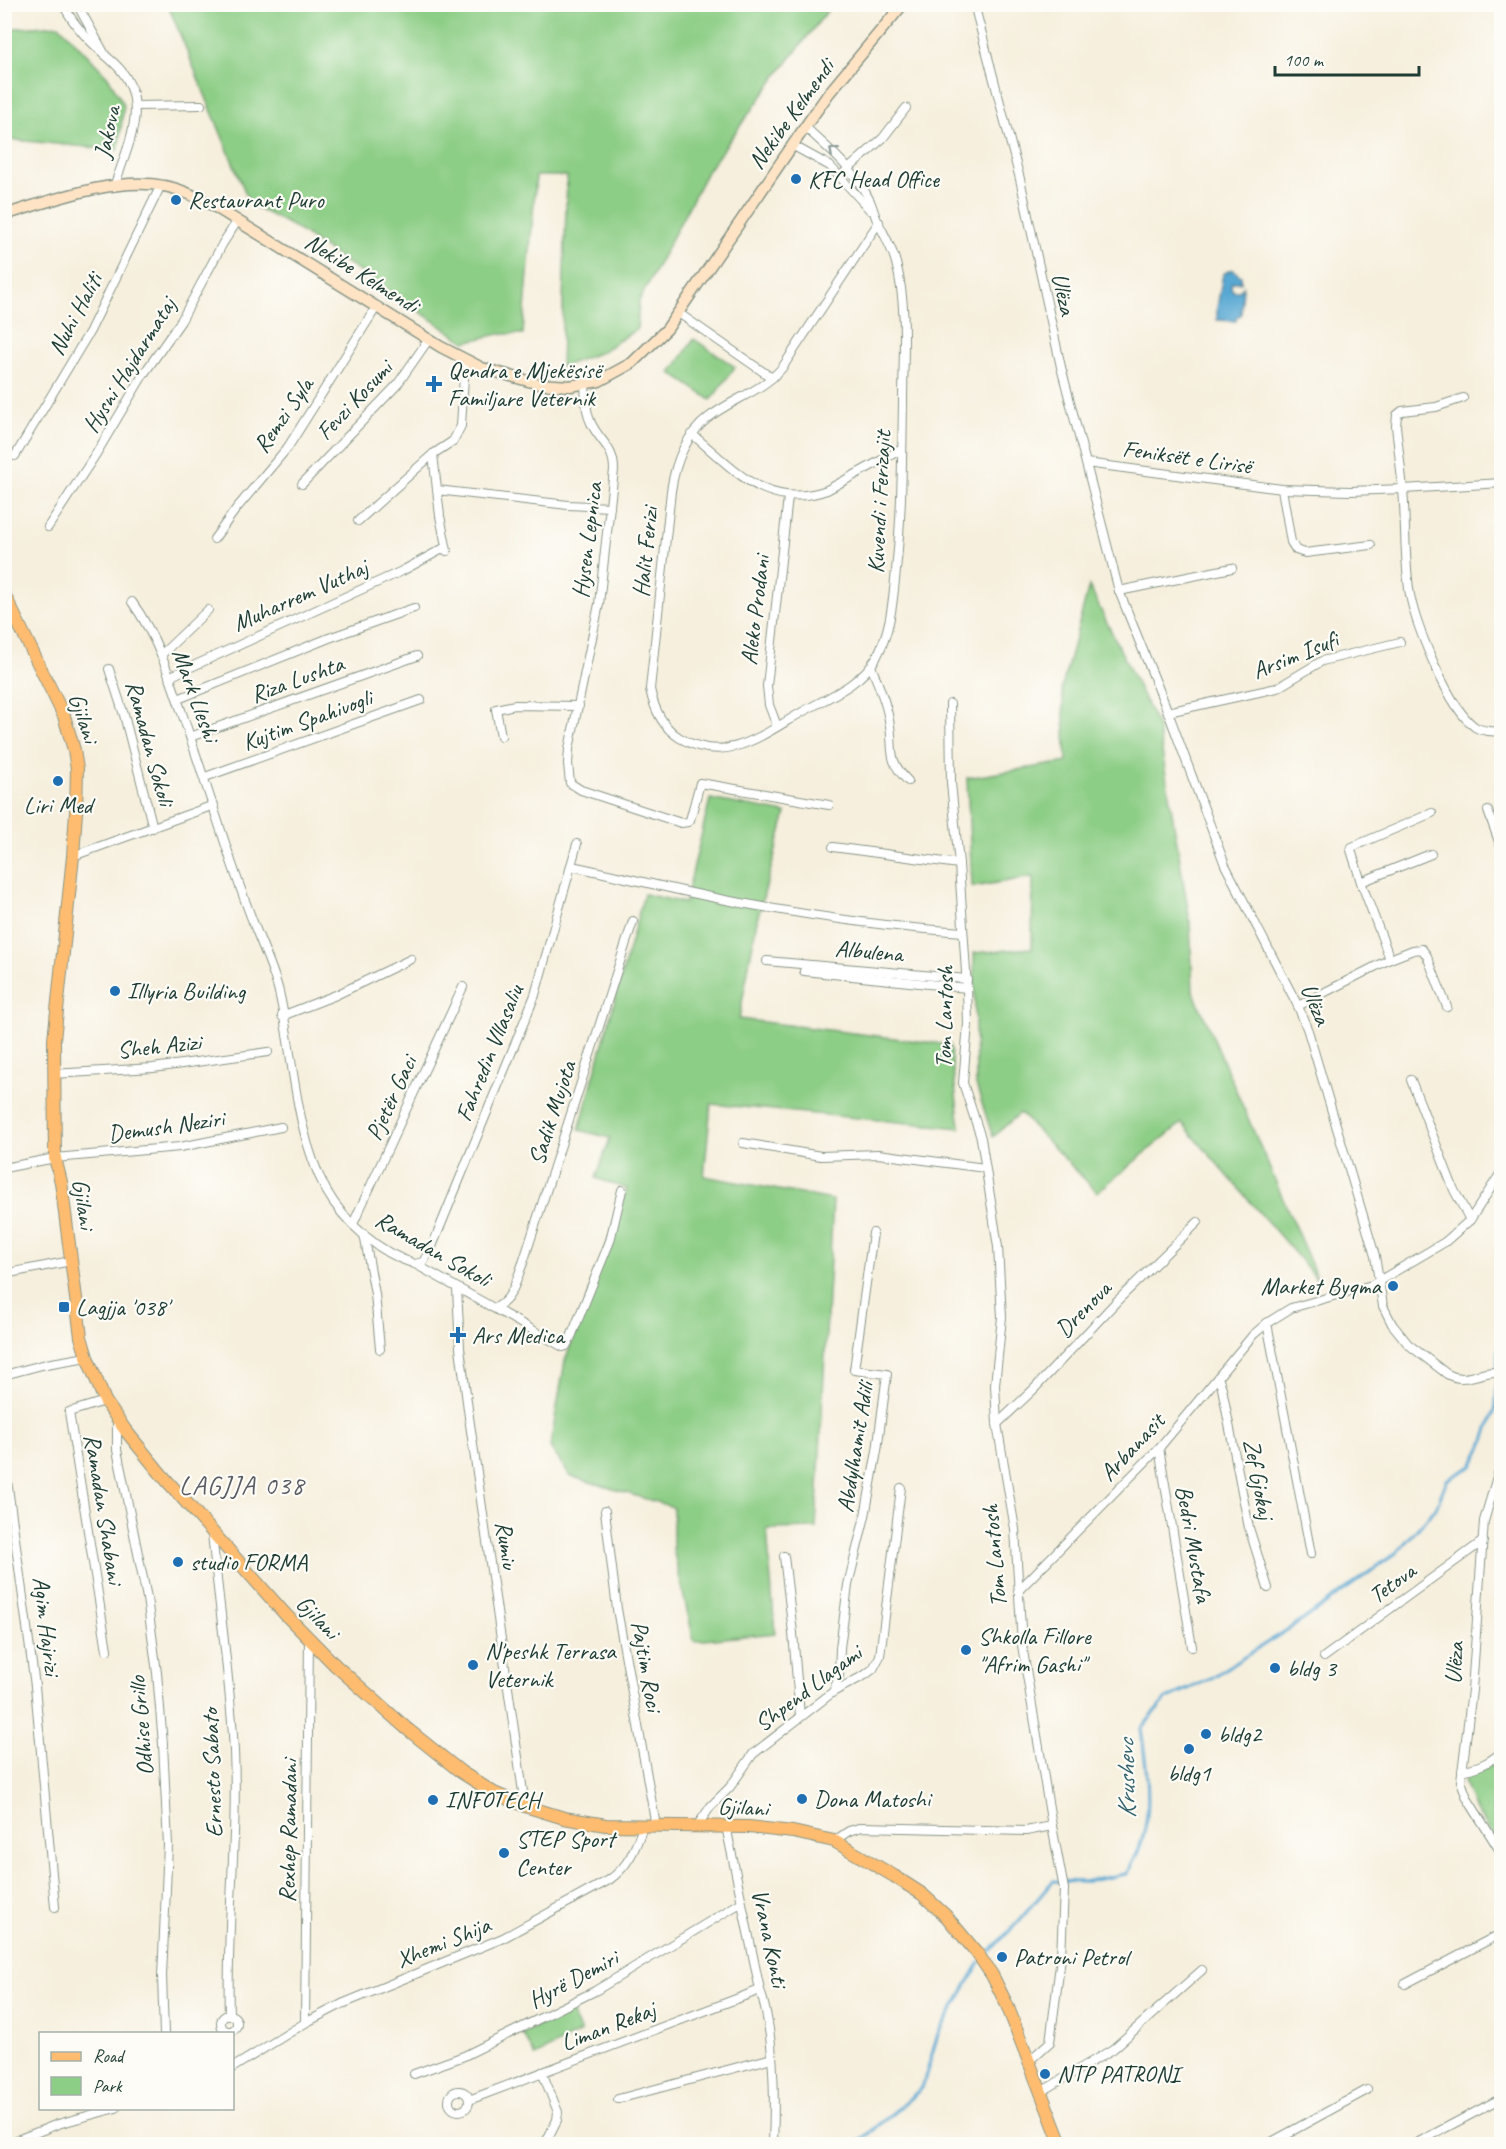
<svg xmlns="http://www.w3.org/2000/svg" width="1506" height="2149" viewBox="0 0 1506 2149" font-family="Caveat,sans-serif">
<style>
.green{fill:#8dce86;stroke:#56865d;stroke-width:1.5}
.water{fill:#58a8d3;stroke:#3c7284;stroke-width:1.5}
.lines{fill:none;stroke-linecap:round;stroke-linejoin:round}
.stream{stroke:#58a8d3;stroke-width:3}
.street-casing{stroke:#8a9688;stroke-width:10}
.secondary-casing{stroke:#8a9688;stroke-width:13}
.primary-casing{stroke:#8a9688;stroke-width:14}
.street{stroke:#fff;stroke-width:8}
.secondary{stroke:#fee4c5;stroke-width:10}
.primary{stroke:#fdbc6f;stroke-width:12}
.oneway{stroke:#8f9e9a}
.poi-dot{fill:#1f6fb2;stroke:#fdfcf7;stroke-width:2}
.labels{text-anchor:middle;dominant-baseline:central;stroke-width:4.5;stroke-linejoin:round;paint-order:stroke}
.street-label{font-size:24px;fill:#1f3d34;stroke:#fdfcf7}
.poi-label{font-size:24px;fill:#1f3d34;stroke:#fdfcf7;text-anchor:start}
.water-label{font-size:26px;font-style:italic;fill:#33626c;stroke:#fdfcf7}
.quarter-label{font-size:27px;letter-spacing:1.5px;fill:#5a5c63;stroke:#fdfcf7}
</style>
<rect width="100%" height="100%" fill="#fdfcf7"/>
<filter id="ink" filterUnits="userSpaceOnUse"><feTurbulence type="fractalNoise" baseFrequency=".0167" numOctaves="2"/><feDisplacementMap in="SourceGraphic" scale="12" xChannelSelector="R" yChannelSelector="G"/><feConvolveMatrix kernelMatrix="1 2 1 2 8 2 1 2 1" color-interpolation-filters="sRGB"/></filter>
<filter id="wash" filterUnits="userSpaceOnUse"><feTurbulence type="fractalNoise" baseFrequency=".008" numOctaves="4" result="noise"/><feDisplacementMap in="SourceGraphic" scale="24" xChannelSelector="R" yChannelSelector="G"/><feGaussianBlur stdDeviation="1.35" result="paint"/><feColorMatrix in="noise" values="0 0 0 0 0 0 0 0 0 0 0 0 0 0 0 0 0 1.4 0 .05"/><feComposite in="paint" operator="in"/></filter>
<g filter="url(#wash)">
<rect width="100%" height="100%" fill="#f6efdd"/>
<g class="green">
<polygon points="168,5 832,5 775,78 708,170 639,301 637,329 601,352 561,367 567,176 536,176 523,334 499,334 465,342 292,226 250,204"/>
<polygon points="59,25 108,77 124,105 118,150 5,139 5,29"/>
<polygon points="694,339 735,367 711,400 671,373"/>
<polygon points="1089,586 1158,727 1190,922 1193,991 1318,1280 1182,1123 1097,1192 1020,1113 993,1137 976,1085 974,953 1032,948 1033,877 972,887 967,778 1067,762 1062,687"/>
<polygon points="710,799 786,813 757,920 739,1019 950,1045 960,1128 711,1104 704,1176 833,1200 816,1528 767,1529 775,1633 694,1641 673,1549 673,1507 570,1476 550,1447 565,1361 627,1189 596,1178 610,1138 579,1130 644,894 685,903"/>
<polygon points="1500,1757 1502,1760 1502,1839 1498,1843 1473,1806 1464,1782 1471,1771 1487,1767"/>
<polygon points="570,2010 581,2032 535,2056 523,2033"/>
</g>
<polygon class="water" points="1232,269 1241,276 1241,282 1232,282 1231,287 1233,291 1239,291 1243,287 1241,315 1236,317 1236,321 1217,320 1217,308 1223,274"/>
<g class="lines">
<g class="stream">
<path d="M984 1957 1018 1922 1053 1881 1083 1882 1126 1874C1157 1828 1148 1780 1141 1729L1166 1699 1208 1680 1303 1620 1396 1553 1436 1508 1447 1480 1472 1466 1482 1446 1496 1407 1498 1350 1502 1334"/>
<polyline points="857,2144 922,2088 938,2034 980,1962"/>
</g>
</g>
</g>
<g filter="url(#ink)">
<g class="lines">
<defs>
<g id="street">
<path d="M63 4C76 30 93 44 114 63 153 99 128 145 114 187"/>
<polyline points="77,4 104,53"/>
<path d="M974 4 1020 179 1061 367 1119 591 1168 712 1225 865 1298 1006 1308 1031 1375 1256 1383 1306 1392 1324 1408 1344 1447 1374C1467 1385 1482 1369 1502 1372"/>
<polyline points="135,106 201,105"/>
<path d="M805 127C829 149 855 170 870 201 872 206 874 212 876 218 883 233 892 247 896 263 908 308 903 357 903 403 902 459 902 515 896 570 893 600 891 631 876 658 861 684 829 697 804 711 763 734 727 766 680 738 662 727 654 709 650 689L671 491C675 463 685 436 708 418 732 399 761 392 782 368L879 222"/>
<polyline points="792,145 830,166 870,210"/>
<polyline points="845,172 883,138 906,108"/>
<polyline points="680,314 772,378"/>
<path d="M585 384C586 397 585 411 591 423 600 442 614 447 614 470L599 604 569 749 568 764 570 783 581 790 681 823 688 822 690 820 700 783 829 805"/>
<polyline points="1463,398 1436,407 1402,411 1397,415 1396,426 1403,489 1502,483"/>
<path d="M693 435C735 470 767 511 827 490L902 449"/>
<polyline points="433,454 440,516 447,551"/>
<polyline points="15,456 90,331 161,185"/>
<path d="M1086 463 1282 489 1350 491 1403 489C1406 524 1404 560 1410 595 1416 626 1449 709 1475 727 1483 732 1492 731 1502 732"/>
<polyline points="302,484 397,385 429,339"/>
<polyline points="1282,489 1291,542 1296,550 1305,553 1371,545"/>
<polyline points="437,490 568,505 610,507"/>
<polyline points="358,521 433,454 453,441 461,426 465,360"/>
<polyline points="48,527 96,454 143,375 181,321 223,243 238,220"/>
<polyline points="214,539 236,509 288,447 377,306"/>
<polyline points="1119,591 1232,568"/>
<path d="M132 602C158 638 171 680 185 722 201 769 216 816 232 864 240 887 248 910 257 932 265 952 274 971 279 992 294 1056 294 1131 326 1190 344 1222 379 1253 415 1264L563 1347 566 1346 571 1337 610 1241 622 1190"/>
<polyline points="161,655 208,610"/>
<path d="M871 666C878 684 886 701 889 720 895 749 885 758 908 781"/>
<polyline points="109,669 124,715 153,828"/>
<polyline points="169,677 402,571 446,547"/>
<polyline points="178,699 329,638 414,608"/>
<polyline points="950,704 951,783 959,864 967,988 968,1024 963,1083 981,1138 998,1247 1002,1317 995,1385 997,1424 1015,1529 1022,1645 1052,1826 1064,1889 1061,1957 1050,2042 1029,2061"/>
<polyline points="1168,712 1277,688 1322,661 1400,642"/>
<polyline points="777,726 769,705 767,686 788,497"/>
<polyline points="501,736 496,709 515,705 579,706"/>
<polyline points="190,737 417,656"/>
<polyline points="205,777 421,700"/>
<polyline points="1488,811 1502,850"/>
<polyline points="833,847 959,864"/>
<polyline points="73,856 214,805"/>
<path d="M571 866C626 877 680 892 736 902 811 916 887 927 963 932"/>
<polyline points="1361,882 1431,854"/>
<polyline points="1390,959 1413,950 1422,949 1427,956 1447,1007"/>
<polyline points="767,961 967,979"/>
<polyline points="804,971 967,988"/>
<polyline points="1298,1006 1390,959 1361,882 1351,850 1352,847 1432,813"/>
<polyline points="282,1016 336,995 411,959"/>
<polyline points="53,1074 153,1068 268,1052"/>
<polyline points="1411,1080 1454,1190 1470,1220"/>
<polyline points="743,1143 821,1156 878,1154 985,1168"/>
<polyline points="4,1168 55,1158 180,1147 281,1127"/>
<polyline points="353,1224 463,987"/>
<polyline points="364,1234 375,1294 380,1349"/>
<polyline points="415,1264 423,1262 431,1249 535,995 577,844"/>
<polyline points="4,1274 71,1261"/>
<polyline points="457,1288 460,1348 469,1417 525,1806"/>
<path d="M495 1308C513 1300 516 1280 523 1263L633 921"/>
<polyline points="1267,1323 1311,1554"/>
<polyline points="4,1375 46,1364 87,1357"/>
<polyline points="1218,1377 1222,1388 1249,1528 1268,1588"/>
<polyline points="105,1401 69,1412 107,1650"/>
<polyline points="117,1420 117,1450 147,1598 157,1673 163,1744 168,1845 162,1976 164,2034"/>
<polyline points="997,1424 1034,1389 1117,1301 1198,1222"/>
<polyline points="1159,1448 1192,1647"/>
<polyline points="4,1458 35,1686 55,1907"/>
<polyline points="1502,1460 1484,1521 1472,1690 1461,1781 1467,1798 1502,1854"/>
<polyline points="605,1511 617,1609 656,1826"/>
<path d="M212 1533C219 1605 230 1678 234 1751 238 1839 226 1927 229 2016"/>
<polyline points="784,1556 793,1633 800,1716"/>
<polyline points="1018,1591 1159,1448 1253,1335 1267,1323 1291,1308 1372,1285 1445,1242 1470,1220 1502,1171"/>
<polyline points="1324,1657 1483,1541"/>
<polyline points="833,1692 839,1677 840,1648 848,1585 865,1516 877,1451 887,1374 854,1370 873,1233"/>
<path d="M1462 1771C1478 1767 1491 1763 1502 1751"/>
<polyline points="697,1826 711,1806 730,1787 753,1754 833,1692 865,1675 873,1669 880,1656 901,1488"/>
<path d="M726 1826 760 1990C775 2035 775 2097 773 2144"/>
<polyline points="834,1841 849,1831 862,1827 1026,1831 1052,1826"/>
<polyline points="1405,1984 1502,1933"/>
<circle cx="229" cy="2023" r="8"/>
<polyline points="305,2023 309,1639"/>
<path d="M232 2068 305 2023 342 2004 503 1938 609 1880C628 1867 636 1848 643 1826"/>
<polyline points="542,2072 558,2112 557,2120 545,2144"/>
<polyline points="414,2074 464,2056 595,1991 742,1902"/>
<circle cx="459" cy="2101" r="10"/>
<polyline points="1041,2092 1113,2049 1202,1970"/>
<polyline points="618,2099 772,2058"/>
<polyline points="469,2100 760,1990"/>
<polyline points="7,2144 58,2124 116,2108"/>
<polyline points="1268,2144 1367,2090"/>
<polyline points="1415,2144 1502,2098"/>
</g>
<path id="secondary" d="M4 215C50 201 116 176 164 186 181 189 196 197 212 205L441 347 482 368 539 384 570 386 599 381 632 363 667 329 805 127 829 93 903 4"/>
<polyline id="primary" points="4,594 64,716 74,750 77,769 76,812 73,856 54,1040 55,1158 61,1182 81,1337 87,1357 105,1401 126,1431 161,1474 285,1614 335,1665 406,1728 461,1772 494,1793 525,1806 564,1818 606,1825 749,1827 793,1832 834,1841 894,1876 922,1894 946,1916 977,1953 992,1975 1007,2005 1061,2144"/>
</defs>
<use href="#street" class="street-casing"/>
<use href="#secondary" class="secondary-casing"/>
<use href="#primary" class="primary-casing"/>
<use href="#street" class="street"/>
<use href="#secondary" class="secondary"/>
<use href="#primary" class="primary"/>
</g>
<defs><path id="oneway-chevron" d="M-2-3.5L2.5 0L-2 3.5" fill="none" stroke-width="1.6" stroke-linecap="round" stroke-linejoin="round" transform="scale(1.5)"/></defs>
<use class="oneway" href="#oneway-chevron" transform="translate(833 151) rotate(-138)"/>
</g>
<g class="poi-dot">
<circle cx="796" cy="179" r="6"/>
<circle cx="176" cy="200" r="6"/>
<path d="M431 375h6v6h6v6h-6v6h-6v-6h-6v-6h6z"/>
<circle cx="58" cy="781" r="6"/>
<circle cx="115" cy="991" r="6"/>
<circle cx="1393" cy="1286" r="6"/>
<rect x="58" y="1301" width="12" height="12" rx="3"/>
<path d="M455 1326h6v6h6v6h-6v6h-6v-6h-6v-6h6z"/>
<circle cx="178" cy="1562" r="6"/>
<circle cx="966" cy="1650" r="6"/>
<circle cx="473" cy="1665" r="6"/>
<circle cx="1275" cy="1668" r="6"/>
<circle cx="1206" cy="1734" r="6"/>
<circle cx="1189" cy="1749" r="6"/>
<circle cx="802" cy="1799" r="6"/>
<circle cx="433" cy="1800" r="6"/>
<circle cx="504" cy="1853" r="6"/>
<circle cx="1002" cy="1957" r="6"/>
<circle cx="1045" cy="2074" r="6"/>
</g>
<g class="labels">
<g class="street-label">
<text transform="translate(791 114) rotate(-54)">Nekibe Kelmendi</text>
<text transform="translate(107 132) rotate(-78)">Jakova</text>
<text transform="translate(362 273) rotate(32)">Nekibe Kelmendi</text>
<text transform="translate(1064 294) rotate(78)">Ulëza</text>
<text transform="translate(75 314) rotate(-62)">Nuhi Haliti</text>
<text transform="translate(129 365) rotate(-58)">Hysni Hajdarmataj</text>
<text transform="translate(354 400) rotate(-47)">Fevzi Kosumi</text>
<text transform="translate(283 415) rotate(-55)">Remzi Syla</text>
<text transform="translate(1187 457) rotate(8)">Feniksët e Lirisë</text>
<text transform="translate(879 502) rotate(-87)">Kuvendi i Ferizajit</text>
<text transform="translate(587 540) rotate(-83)">Hysen Lepnica</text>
<text transform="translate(645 552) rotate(-84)">Halit Ferizi</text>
<text transform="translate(300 595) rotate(-24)">Muharrem Vuthaj</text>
<text transform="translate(755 610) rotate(-83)">Aleko Prodani</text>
<text transform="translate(1295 655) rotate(-22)">Arsim Isufi</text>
<text transform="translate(297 679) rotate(-20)">Riza Lushta</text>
<text transform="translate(196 695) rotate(70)">Mark Lleshi</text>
<text transform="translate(84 718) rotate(72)">Gjilani</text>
<text transform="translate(307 720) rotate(-20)">Kujtim Spahivogli</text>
<text transform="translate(150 743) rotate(75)">Ramadan Sokoli</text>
<text transform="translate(869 951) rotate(5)">Albulena</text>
<text transform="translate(1316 1004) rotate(67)">Ulëza</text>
<text transform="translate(944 1017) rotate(-89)">Tom Lantosh</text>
<text transform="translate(159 1046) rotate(-6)">Sheh Azizi</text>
<text transform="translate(489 1053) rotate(-68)">Fahredin Vllasaliu</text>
<text transform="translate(391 1098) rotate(-65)">Pjetër Gaci</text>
<text transform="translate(552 1113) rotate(-72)">Sadik Mujota</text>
<text transform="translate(166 1126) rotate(-8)">Demush Neziri</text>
<text transform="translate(84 1204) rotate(82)">Gjilani</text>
<text transform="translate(433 1249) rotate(30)">Ramadan Sokoli</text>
<text transform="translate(1083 1309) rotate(-46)">Drenova</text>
<text transform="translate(855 1447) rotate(-81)">Abdylhamit Adili</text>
<text transform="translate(1132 1447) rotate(-47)">Arbanasit</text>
<text transform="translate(1259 1479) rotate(79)">Zef Gjokaj</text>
<text transform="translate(104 1509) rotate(81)">Ramadan Shabani</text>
<text transform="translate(1194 1544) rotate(80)">Bedri Mustafa</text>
<text transform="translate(507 1545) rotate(82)">Rumiu</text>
<text transform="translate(994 1556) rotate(-95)">Tom Lantosh</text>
<text transform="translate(1392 1583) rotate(-36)">Tetova</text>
<text transform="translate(318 1617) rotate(46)">Gjilani</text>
<text transform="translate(47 1626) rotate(83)">Agim Hajrizi</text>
<text transform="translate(1454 1663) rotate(-86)">Ulëza</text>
<text transform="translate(647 1666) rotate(80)">Pajtim Roci</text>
<text transform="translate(808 1688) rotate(-37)">Shpend Llagami</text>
<text transform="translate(141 1726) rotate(-95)">Odhise Grillo</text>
<text transform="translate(212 1773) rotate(-92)">Ernesto Sabato</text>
<text transform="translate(743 1807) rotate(3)">Gjilani</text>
<text transform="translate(288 1831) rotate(-89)">Rexhep Ramadani</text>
<text transform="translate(770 1938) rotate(78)">Vrana Konti</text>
<text transform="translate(443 1942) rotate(-22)">Xhemi Shija</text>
<text transform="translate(573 1979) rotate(-28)">Hyrë Demiri</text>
<text transform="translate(608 2026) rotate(-21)">Liman Rekaj</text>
</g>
<g class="poi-label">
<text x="808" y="179">KFC Head Office</text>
<text x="188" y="200">Restaurant Puro</text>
<text x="448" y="370">Qendra e Mjekësisë<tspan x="448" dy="28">Familjare Veternik</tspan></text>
<text x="58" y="805" text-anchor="middle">Liri Med</text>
<text x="127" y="991">Illyria Building</text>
<text x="1381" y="1286" text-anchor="end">Market Byqma</text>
<text x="76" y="1307">Lagjja '038'</text>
<text x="472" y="1335">Ars Medica</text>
<text x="190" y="1562">studio FORMA</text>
<text x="978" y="1636">Shkolla Fillore<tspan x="978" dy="28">"Afrim Gashi"</tspan></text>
<text x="485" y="1651">N'peshk Terrasa<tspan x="485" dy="28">Veternik</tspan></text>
<text x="1287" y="1668">bldg 3</text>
<text x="1218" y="1734">bldg2</text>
<text x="1189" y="1773" text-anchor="middle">bldg1</text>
<text x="814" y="1799">Dona Matoshi</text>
<text x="445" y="1800">INFOTECH</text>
<text x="516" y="1839">STEP Sport<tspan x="516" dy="28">Center</tspan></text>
<text x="1014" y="1957">Patroni Petrol</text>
<text x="1057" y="2074">NTP PATRONI</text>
</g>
<g class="water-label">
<text transform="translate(1126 1779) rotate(-91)">Krushevc</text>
</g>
<g class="quarter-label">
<text x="242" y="1485">LAGJJA 038</text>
</g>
</g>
<rect width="1506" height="2149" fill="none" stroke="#fdfcf7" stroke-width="24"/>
<rect x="39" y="2032" width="195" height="78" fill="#fdfcf7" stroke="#a4b0a9" stroke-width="1.5"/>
<rect x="51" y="2052" width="30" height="9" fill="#fdbc6f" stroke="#a4b0a9" stroke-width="1.5"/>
<text x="93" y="2062" font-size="18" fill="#1f3d34">Road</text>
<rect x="51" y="2077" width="30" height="18" fill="#8dce86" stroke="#a4b0a9" stroke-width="1.5"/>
<text x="93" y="2092" font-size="18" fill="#1f3d34">Park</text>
<path d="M1275 66v9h144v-9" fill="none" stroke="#1f3d34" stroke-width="3"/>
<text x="1284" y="66" font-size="18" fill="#1f3d34" stroke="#fdfcf7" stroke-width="4.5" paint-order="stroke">100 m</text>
</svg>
